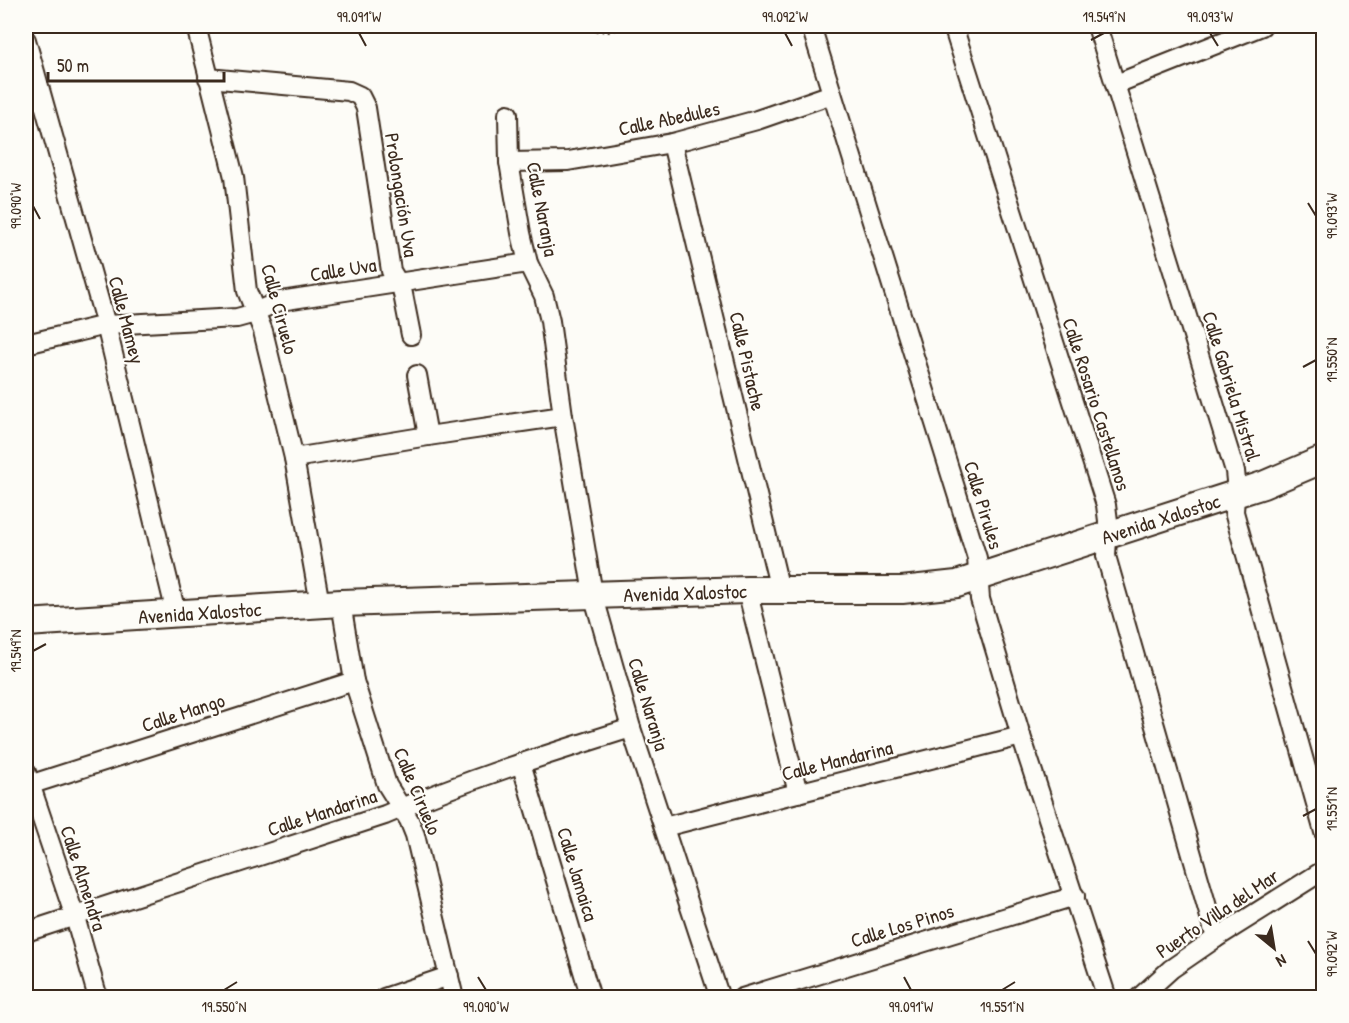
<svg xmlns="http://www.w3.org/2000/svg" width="1349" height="1023" viewBox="0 0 1349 1023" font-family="'Patrick Hand',sans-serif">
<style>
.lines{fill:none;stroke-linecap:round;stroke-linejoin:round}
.street-casing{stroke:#3b2a1e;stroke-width:22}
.secondary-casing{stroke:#3b2a1e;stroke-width:30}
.path{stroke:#3b2a1e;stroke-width:4;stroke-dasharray:1.5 4.5;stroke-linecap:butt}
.street{stroke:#fdfcf7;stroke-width:18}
.secondary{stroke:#fdfcf7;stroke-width:26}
.ticks{fill:none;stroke:#3b2a1e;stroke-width:2}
.labels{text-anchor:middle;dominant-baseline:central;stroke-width:4.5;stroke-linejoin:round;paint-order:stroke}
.street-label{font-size:20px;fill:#3b2a1e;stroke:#fdfcf7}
.neatline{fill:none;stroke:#3b2a1e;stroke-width:2}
.ticks-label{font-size:15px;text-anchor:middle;fill:#3b2a1e}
</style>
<rect width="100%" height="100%" fill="#fdfcf7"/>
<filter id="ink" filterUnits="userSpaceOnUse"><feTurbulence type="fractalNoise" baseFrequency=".0167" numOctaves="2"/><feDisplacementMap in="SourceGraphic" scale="12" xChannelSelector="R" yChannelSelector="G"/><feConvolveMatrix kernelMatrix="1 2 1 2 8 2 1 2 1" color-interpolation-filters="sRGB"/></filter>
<g filter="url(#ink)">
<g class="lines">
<defs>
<g id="street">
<polyline points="196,26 234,177 247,291 263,331 294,458 320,604"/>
<polyline points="811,26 977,558 980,599 1021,736 1107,998"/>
<polyline points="953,26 1106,505 1108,521 1106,556 1216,938"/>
<polyline points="1097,26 1235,471 1236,481 1234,512 1324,832"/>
<polyline points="26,40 106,325 176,613"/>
<polyline points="208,78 349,91 360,96 366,108 391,271 402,289 411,335"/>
<polyline points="1116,84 1262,26"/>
<polyline points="508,114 509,162 521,233 528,263 544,296 550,321 563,416 593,594 631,728 720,998"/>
<polyline points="672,143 780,590"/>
<polyline points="509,162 568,161 672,143 757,120 832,94"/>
<polyline points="26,344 106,325 237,318 248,315 280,301 528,263"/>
<polyline points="417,375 428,436"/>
<polyline points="294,458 428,436 563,416"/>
<polyline points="747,590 798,793"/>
<polyline points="341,603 354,681 387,785 409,820 415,835 454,998"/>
<polyline points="521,763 591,998"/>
<polyline points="26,772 75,917 98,998"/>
<polyline points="26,786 354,681"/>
<polyline points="664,827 1021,736"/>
<path d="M26 932 385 815C465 780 548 754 631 728"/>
<polyline points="384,998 449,976"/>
<polyline points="742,998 1075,896"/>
<polyline points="1139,998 1171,969 1216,938 1324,870"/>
</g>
<g id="secondary">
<path id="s1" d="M26 623 341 603 747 590H902L957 584 978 577 1235 494 1263 485 1324 459"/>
</g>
</defs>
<use href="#street" class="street-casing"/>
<use href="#secondary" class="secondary-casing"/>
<polyline class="path" points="536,26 609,31 630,26"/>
<use href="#street" class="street"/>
<use href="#secondary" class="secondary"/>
</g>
</g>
<path class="ticks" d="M359 33 366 46M785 33 792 46M1210 33 1218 46M1091 40 1104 33M1308 203 1316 216M33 206 40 219M1303 367 1316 360M33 651 46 644M1303 816 1316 809M1308 941 1316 954M478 977 486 990M904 977 911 990M224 990 237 982M1002 990 1015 982"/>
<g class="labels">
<g class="street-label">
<text transform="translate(669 118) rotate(-12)">Calle Abedules</text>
<text transform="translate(402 195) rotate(81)">Prolongación Uva</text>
<text transform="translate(543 209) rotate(79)">Calle Naranja</text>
<text transform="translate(343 269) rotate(-9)">Calle Uva</text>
<text transform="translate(280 309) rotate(75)">Calle Ciruelo</text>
<text transform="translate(127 320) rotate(75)">Calle Mamey</text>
<text transform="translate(748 361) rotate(77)">Calle Pistache</text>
<text transform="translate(1232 386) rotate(73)">Calle Gabriela Mistral</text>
<text transform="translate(1097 404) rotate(72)">Calle Rosario Castellanos</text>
<text transform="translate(984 505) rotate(73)">Calle Pirules</text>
<text stroke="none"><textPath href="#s1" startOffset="1146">Avenida Xalostoc</textPath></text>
<text stroke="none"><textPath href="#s1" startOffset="660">Avenida Xalostoc</textPath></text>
<text stroke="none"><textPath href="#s1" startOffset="174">Avenida Xalostoc</textPath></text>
<text transform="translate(649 704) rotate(73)">Calle Naranja</text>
<text transform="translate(183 712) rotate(-18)">Calle Mango</text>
<text transform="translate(837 760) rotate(-14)">Calle Mandarina</text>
<text transform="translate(418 791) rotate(67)">Calle Ciruelo</text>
<text transform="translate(322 812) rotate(-18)">Calle Mandarina</text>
<text transform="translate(578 874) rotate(73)">Calle Jamaica</text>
<text transform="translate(84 878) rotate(72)">Calle Almendra</text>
<text transform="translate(1217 913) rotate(-34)">Puerto Villa del Mar</text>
<text transform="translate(902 925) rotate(-17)">Calle Los Pinos</text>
</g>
</g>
<rect width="1349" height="1023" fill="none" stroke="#fdfcf7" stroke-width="66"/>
<g transform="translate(1274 948) rotate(150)" stroke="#fdfcf7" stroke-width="4.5" paint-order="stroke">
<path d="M0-4.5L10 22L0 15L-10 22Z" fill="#3b2a1e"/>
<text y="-9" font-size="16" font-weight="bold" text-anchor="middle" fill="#3b2a1e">N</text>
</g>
<path d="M48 72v9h176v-9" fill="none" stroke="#3b2a1e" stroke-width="3"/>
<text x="57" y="72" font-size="18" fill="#3b2a1e" stroke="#fdfcf7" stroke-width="4.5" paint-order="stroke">50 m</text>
<rect x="33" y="33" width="1283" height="957" class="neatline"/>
<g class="ticks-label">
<text x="359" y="22">99.091°W</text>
<text x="785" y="22">99.092°W</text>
<text x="1104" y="22">19.549°N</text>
<text x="1210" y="22">99.093°W</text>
<text transform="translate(16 206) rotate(-90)" y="5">99.090°W</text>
<text transform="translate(1332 216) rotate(-90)" y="5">99.093°W</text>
<text transform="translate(1332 360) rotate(-90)" y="5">19.550°N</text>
<text transform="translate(16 651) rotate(-90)" y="5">19.549°N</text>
<text transform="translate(1332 809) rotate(-90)" y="5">19.551°N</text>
<text transform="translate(1332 954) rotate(-90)" y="5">99.092°W</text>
<text x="224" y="1012">19.550°N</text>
<text x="486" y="1012">99.090°W</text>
<text x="911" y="1012">99.091°W</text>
<text x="1002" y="1012">19.551°N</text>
</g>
</svg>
